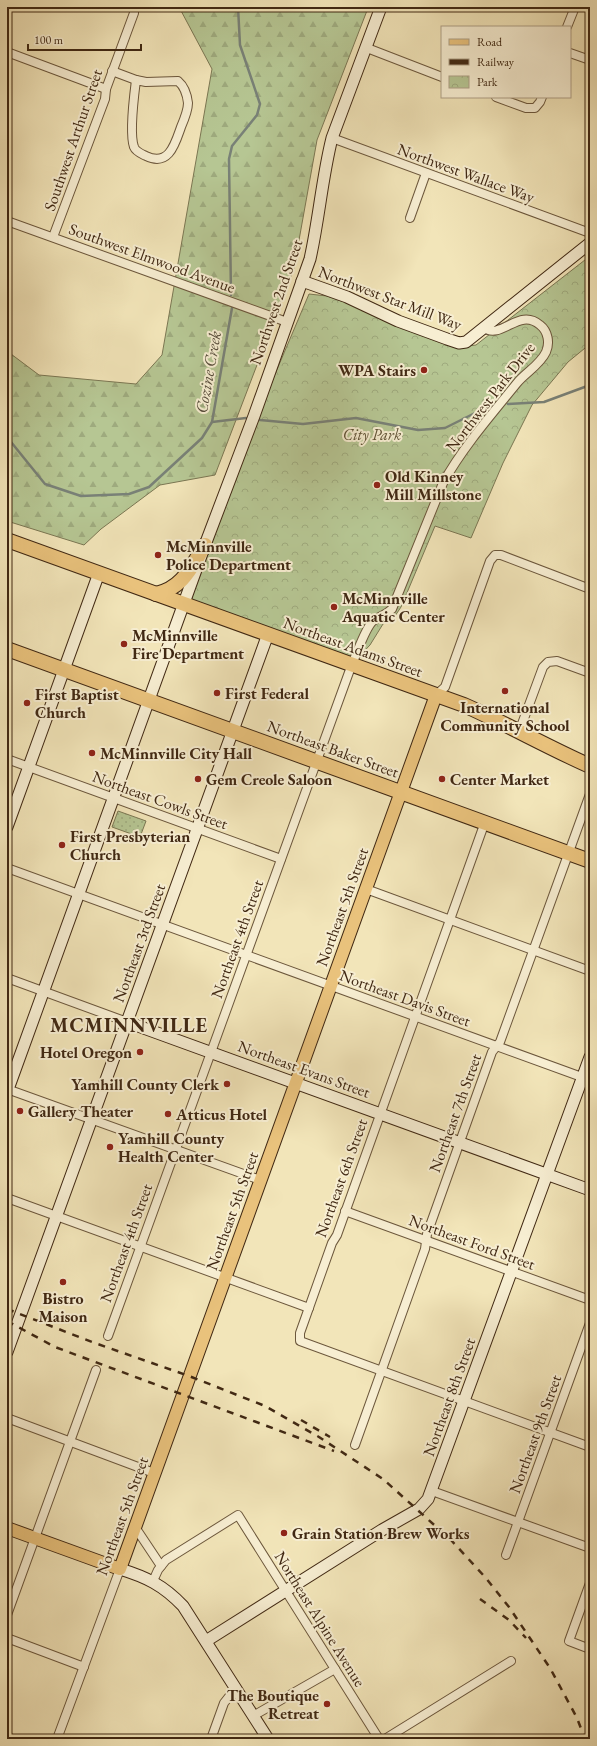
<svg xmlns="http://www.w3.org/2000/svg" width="597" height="1746" viewBox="0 0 597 1746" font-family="'EB Garamond',serif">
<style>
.grass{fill:url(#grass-dots);stroke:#7b7753}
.forest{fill:url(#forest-firs);stroke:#7b7753}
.park{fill:url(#park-crowns);stroke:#7b7753}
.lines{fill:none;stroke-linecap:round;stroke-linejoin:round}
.stream{stroke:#798177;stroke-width:2.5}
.street-casing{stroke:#6c573c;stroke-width:10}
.secondary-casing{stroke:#402813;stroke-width:13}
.primary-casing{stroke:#402813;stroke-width:14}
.highway-casing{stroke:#402813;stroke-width:16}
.street{stroke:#f7eed2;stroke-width:8}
.secondary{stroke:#f7eed2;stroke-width:11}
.primary{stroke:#e9c27c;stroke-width:12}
.highway{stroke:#e9c27c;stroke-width:14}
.rail{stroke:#402813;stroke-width:2.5;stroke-dasharray:7 7;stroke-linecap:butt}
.poi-dot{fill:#8f2418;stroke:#f7eed2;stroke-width:1.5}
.labels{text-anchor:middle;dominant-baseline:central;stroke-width:4;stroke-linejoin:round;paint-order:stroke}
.street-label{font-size:16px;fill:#402813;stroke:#f7eed2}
.poi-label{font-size:16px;font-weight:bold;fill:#402813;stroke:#f7eed2;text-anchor:start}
.park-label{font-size:16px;font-style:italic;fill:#5e5033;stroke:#f7eed2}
.water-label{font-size:17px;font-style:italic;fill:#584d3c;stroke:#f7eed2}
.district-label{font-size:20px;font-weight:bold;letter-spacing:1px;fill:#402813;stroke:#f7eed2}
</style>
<defs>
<pattern id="grass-dots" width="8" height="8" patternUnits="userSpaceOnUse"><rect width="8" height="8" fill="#b6c693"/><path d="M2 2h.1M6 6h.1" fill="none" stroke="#9eaa7e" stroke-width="1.8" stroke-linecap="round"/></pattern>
<pattern id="forest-firs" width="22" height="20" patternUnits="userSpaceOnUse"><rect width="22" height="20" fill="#b6c693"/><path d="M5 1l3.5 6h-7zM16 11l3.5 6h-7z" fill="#9eaa7e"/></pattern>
<pattern id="park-crowns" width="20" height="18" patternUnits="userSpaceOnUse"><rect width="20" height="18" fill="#b6c693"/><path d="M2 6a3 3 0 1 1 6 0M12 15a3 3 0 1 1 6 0" fill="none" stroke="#9eaa7e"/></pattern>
</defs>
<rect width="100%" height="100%" fill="#f2e5b9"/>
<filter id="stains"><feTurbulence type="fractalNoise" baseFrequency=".005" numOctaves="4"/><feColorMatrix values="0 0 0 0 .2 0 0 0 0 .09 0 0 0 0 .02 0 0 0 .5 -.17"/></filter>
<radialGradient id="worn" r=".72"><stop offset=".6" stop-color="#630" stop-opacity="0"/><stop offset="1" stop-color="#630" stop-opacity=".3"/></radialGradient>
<polygon class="grass" points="118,811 146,821 140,837 112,827"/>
<polygon class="forest" points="179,7 368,8 317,140 294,268 215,475 160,485 101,529 84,545 7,521 7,351 39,375 136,384 162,355 212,69"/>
<polygon class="park" points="590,256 590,344 568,362 532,405 503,463 471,538 435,526 401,607 395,616 383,624 370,645 352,664 184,604 220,504 309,294 327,296 468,346 476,345"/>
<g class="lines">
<g class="stream">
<polyline points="231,295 229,159 232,146 257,115 260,104 240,45 238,7"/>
<polyline points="508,404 544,402 590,385"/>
<polyline points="260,420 303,424 356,418 418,430 445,428 493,404"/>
<polyline points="212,422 246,418"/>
<polyline points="7,437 45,484 81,496 129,494 149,487 202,438 212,422 232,308"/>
</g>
<defs>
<g id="street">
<polyline points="567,27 575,7"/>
<polyline points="367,48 442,77"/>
<polyline points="7,52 106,89"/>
<polyline points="570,53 590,60"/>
<polyline points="112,71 136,80"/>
<path d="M136 80 146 82 178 81C185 87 187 94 188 103 188 110 184 120 181 127 175 144 169 167 146 156 142 154 136 152 134 147 129 133 134 96 136 80Z"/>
<polyline points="496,97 526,108 535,108 540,102 542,97"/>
<polyline points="332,138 590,233"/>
<polyline points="410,218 426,173"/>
<polyline points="7,221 287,322"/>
<polyline points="53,237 105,99 106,89 134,13 134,7"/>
<polyline points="436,695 445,687 490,561 495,555 501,555 590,589"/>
<polyline points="519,732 543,667 548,662 557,661 590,673"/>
<polyline points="7,759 281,859"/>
<polyline points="485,822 337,1235 332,1243 300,1333 300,1341 590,1447"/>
<polyline points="7,868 590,1080"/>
<polyline points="366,889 590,971"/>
<polyline points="7,978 127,1022"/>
<polyline points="7,1089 260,1180"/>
<polyline points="7,1198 309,1308"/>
<polyline points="345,1211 590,1300"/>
<path d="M108 1336 352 664C357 654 365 628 373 621 380 616 384 616 392 609L443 483C463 447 491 415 517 383 525 373 540 365 546 352 550 343 548 331 540 325 519 307 502 340 484 328"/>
<polyline points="7,1418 154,1473"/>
<polyline points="355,1445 425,1249 427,1234 492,1052 500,1042 590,794"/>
<polyline points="432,1491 590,1548"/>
<polyline points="135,1527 161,1566"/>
<polyline points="506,1555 590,1323"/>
<polyline points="153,1581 158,1570 166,1560 238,1515 379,1739"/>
<polyline points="590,1583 569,1641 590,1649"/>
<polyline points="7,1615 96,1370"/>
<polyline points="7,1638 84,1667"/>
<polyline points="253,1716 335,1669"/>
<polyline points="7,1737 12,1739"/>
<polyline points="57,1739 120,1569"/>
<polyline points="211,1739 224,1703 235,1689"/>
<polyline points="385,1739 511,1661"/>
</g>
<g id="secondary">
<polyline points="302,281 347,297 398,321 447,339 459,343 466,342 590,243"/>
<polyline points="7,827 99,573"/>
<polyline points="127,1022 590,1190"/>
<path d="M7 1092 205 545 254 416 310 259C319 219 322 178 332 138L381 7"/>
<polyline points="7,1352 268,634"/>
<path d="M120 1569C146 1577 163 1585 183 1606L268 1739"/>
<polyline points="206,1641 382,1530 419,1509 428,1499 590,1057"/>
</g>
<polyline id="primary" points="7,1528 120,1569 436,695"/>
<g id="highway">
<path d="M7 540 464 705C507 724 547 747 590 766"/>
<path d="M156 594C183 588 191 567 205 545"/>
<polyline points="7,649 590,861"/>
</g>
</defs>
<use href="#street" class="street-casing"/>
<use href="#secondary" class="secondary-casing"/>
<use href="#primary" class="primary-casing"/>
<use href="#highway" class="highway-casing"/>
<use href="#street" class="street"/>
<use href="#secondary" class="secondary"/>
<use href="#primary" class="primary"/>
<use href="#highway" class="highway"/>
<g class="rail">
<polyline points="7,1309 92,1342 189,1376 265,1406 319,1437 383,1479 451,1540 485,1577 509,1607 550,1668 577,1718 585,1739"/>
<polyline points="7,1321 55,1347 334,1451"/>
<polyline points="301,1420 330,1437"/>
<polyline points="480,1599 509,1620 526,1638"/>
</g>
</g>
<g class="poi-dot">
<circle cx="424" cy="370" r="4"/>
<circle cx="377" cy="485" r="4"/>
<circle cx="158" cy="555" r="4"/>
<circle cx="334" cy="607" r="4"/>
<circle cx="124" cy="644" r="4"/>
<circle cx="505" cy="691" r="4"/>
<circle cx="217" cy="693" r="4"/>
<circle cx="27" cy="703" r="4"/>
<circle cx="92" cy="753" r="4"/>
<circle cx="198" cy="779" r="4"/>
<circle cx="442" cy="779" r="4"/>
<circle cx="62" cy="845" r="4"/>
<circle cx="140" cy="1052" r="4"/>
<circle cx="227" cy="1084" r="4"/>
<circle cx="20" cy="1111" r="4"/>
<circle cx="168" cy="1114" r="4"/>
<circle cx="110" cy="1147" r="4"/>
<circle cx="63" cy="1282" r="4"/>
<circle cx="284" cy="1533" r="4"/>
<circle cx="327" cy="1704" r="4"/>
</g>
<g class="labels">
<g class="street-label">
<text transform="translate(73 140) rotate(-71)">Southwest Arthur Street</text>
<text transform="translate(466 173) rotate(20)">Northwest Wallace Way</text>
<text transform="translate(152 258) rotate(20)">Southwest Elmwood Avenue</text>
<text transform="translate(390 298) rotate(21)">Northwest Star Mill Way</text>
<text transform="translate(276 302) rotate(-71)">Northwest 2nd Street</text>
<text transform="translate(490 397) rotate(-52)">Northwest Park Drive</text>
<text transform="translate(353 647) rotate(20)">Northeast Adams Street</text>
<text transform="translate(333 749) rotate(20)">Northeast Baker Street</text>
<text transform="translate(160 800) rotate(20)">Northeast Cowls Street</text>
<text transform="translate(342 907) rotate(-70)">Northeast 5th Street</text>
<text transform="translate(237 939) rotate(-70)">Northeast 4th Street</text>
<text transform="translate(139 943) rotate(-70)">Northeast 3rd Street</text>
<text transform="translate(405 998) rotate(20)">Northeast Davis Street</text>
<text transform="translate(304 1069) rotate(20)">Northeast Evans Street</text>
<text transform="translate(455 1113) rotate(-70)">Northeast 7th Street</text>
<text transform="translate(341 1178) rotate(-70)">Northeast 6th Street</text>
<text transform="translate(232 1211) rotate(-70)">Northeast 5th Street</text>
<text transform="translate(472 1242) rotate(20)">Northeast Ford Street</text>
<text transform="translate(126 1243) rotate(-70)">Northeast 4th Street</text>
<text transform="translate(449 1397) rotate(-70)">Northeast 8th Street</text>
<text transform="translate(535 1434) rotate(-70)">Northeast 9th Street</text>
<text transform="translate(122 1516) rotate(-70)">Northeast 5th Street</text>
<text transform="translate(320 1619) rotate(58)">Northeast Alpine Avenue</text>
</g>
<g class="poi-label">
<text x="416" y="370" text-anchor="end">WPA Stairs</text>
<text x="385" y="476">Old Kinney<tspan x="385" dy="18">Mill Millstone</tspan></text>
<text x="166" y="546">McMinnville<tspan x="166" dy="18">Police Department</tspan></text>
<text x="342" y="598">McMinnville<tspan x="342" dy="18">Aquatic Center</tspan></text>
<text x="132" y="635">McMinnville<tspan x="132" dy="18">Fire Department</tspan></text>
<text x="225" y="693">First Federal</text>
<text x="35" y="694">First Baptist<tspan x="35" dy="18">Church</tspan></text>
<text x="505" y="707" text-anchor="middle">International<tspan x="505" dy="18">Community School</tspan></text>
<text x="100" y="753">McMinnville City Hall</text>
<text x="206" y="779">Gem Creole Saloon</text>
<text x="450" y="779">Center Market</text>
<text x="70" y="836">First Presbyterian<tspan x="70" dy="18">Church</tspan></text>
<text x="132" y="1052" text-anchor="end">Hotel Oregon</text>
<text x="219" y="1084" text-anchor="end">Yamhill County Clerk</text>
<text x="28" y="1111">Gallery Theater</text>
<text x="176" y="1114">Atticus Hotel</text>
<text x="118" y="1138">Yamhill County<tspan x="118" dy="18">Health Center</tspan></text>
<text x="63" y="1298" text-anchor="middle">Bistro<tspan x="63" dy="18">Maison</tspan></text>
<text x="292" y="1533">Grain Station Brew Works</text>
<text x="319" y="1695" text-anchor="end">The Boutique<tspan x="319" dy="18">Retreat</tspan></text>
</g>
<g class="park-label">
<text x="372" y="434">City Park</text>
</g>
<g class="water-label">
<text transform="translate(208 372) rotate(-80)">Cozine Creek</text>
</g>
<g class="district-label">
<text x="129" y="1025">MCMINNVILLE</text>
</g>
</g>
<rect width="597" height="1746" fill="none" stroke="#f2e5b9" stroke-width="24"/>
<rect x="8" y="8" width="581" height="1730" fill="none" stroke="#402813" stroke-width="2"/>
<rect x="12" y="12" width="573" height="1722" fill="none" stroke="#402813"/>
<rect x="441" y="26" width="130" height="72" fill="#f7eed2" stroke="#ae9f86"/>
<rect x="449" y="39" width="20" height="6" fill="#e9c27c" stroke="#ae9f86"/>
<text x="477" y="46" font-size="12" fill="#402813">Road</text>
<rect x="449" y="59" width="20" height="6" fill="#402813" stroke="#ae9f86"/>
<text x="477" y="66" font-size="12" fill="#402813">Railway</text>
<rect x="449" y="76" width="20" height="12" fill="url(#park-crowns)" stroke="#ae9f86"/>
<text x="477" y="86" font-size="12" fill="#402813">Park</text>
<path d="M28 44v6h113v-6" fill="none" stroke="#402813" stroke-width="2"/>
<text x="34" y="44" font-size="12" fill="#402813" stroke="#f7eed2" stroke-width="3" paint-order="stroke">100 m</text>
<rect width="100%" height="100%" filter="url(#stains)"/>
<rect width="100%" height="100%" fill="url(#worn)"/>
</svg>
